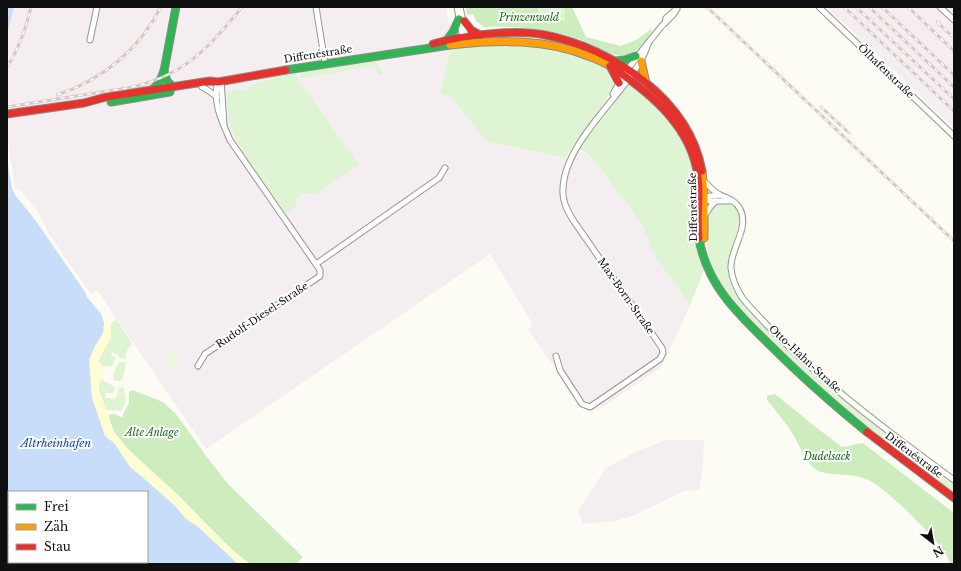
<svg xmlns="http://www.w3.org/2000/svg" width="961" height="571" viewBox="0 0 961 571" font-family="'Libre Baskerville',serif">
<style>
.industrial{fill:#f4eef0}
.green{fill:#dff4d2}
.forest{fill:#cdedbf}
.sand{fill:#fefdd3}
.pitch{fill:#eaf8dc}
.water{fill:#c7ddfa}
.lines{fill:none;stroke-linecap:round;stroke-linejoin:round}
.street-casing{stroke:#969692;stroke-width:7}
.fast-casing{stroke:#8c8c89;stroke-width:9}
.slow-casing{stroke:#8c8c89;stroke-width:9}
.jam-casing{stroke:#8c8c89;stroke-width:9}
.street{stroke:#fffffd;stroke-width:5}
.fast{stroke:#30b455;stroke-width:7}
.slow{stroke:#ff9f0a;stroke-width:7}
.jam{stroke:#e5322d;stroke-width:7}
.rail-casing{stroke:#dac7c3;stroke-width:3}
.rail{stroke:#fff;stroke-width:1.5;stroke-dasharray:4.5;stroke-linecap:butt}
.labels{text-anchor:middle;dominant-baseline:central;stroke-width:4;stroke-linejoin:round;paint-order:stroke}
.park-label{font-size:10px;font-style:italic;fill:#186d18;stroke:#fff}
.street-label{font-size:10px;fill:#0f0f0f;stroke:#fff}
.water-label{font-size:11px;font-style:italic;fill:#0b45ad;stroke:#fff}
</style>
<rect width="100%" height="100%" fill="#fcfcf4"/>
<g class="industrial">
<polygon points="14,7 446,7 450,29 451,49 440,93 453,99 486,141 573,160 580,151 594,160 641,223 654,254 690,306 665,360 661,367 606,405 597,409 587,410 583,408 529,331 532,323 490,254 206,449 97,290 91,294 49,235 39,213 19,189 15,189 7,137 7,35"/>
<polygon points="827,7 954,7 954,128 924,99"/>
<polygon points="667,440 704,440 703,464 699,490 684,491 654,506 632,516 615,521 582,524 578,511 606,468 639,450"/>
</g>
<g class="green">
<polygon points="538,7 564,7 565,21 539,14"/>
<path d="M527 43 574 52 610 71 614 82V88L565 158 486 141 453 99 440 93 451 49C468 40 507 43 527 43Z"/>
<polygon points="375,60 383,74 379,75 373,66 301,78 300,72"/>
<path d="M296 74 299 81 359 165 316 194 305 193 300 195 295 201 296 207 286 213C267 186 241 157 231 126 227 115 227 103 226 92L245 89 274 77Z"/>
<polygon points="629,77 660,106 681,137 690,156 695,176 696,245 698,254 704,270 690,306 654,254 641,223 594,160 577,147"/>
<path d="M719 203C756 204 732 239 729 258 728 265 728 271 729 277 732 295 748 309 760 321L871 421 954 482V493C893 447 831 400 776 347 755 327 732 306 718 281 709 265 705 247 707 229 709 216 708 211 719 203Z"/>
<path d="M116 319 132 343 127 351 125 359 120 358 118 355 112 352 111 355 116 358 112 366C107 367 100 367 98 361L111 337V323Z"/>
<path d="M120 362H126L124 375 121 381H114C112 375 115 366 120 362Z"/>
<polygon points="102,380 115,387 114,393 105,393 105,398 110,398 110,399 116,398 119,387 124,388 126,401 121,411 106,410 99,390 99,382"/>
</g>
<g class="forest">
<path d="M466 7H538L539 14 565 21 564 7H572L586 37 621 46 638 39 651 29 652 31C647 38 638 52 629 55 616 60 593 44 581 40 549 28 517 26 484 27L476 21 473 14 467 15Z"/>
<polygon points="132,390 163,402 176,414 207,457 228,484 303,557 296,564 251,564 238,556 178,495 129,450 114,432 108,415 115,414 118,416 123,417 123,414 129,403 129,392"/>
<path d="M775 394 813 425 842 447C850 447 856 443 863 443L954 513V564H950C949 549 889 492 874 483 871 481 866 479 863 478 850 473 826 477 815 469 805 461 798 442 791 431 784 420 775 410 767 400V396L769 395Z"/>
</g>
<path class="sand" d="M104 323H111V337L98 361 101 365 102 380 99 382V390L106 410H109C108 417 111 427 115 433 131 457 157 475 178 495 202 518 223 546 251 564H238L197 526 186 519 175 506 148 482 130 467 114 443 105 436 92 398 89 360 95 346 103 333Z"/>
<polygon class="pitch" points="172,351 180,364 172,370 163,356"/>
<g class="water">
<polygon points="7,7 14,7 7,35"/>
<polygon points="7,159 12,188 15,195 36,221 85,292 87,297 101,314 104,323 103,333 95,346 89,360 92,398 105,436 114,443 130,467 148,482 175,506 186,519 197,526 238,564 30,564 30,562 147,562 147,492 9,492 9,529 7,526"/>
</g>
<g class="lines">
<defs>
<g id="street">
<polyline points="316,7 325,63"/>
<polyline points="457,7 463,39"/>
<polyline points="460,7 465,31 465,39"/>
<polyline points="819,7 954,136"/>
<polyline points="940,7 954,20"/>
<polyline points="665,23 666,18 675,10"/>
<polyline points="90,40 97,7"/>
<polyline points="221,81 224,124"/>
<polyline points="202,87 209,91 217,97"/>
<path d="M613 94C626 69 643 49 661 27 667 20 672 18 677 9"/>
<path d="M704 181C709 186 714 192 720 195 728 198 736 201 740 209 750 228 730 249 731 268 732 280 737 290 743 299 804 369 880 426 954 480"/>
<polyline points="702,197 720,195"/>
<polyline points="702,199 710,201 731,201"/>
<polyline points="705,215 711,206 716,201"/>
<polyline points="316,264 439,178 445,168"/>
<path d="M556 356 560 370 582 404 590 407 660 359 663 353 662 348 573 220C567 210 562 201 563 189 564 144 619 99 640 62 644 56 646 49 649 42"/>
<path d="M198 366 205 354 320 276V270L230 140C222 122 212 101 218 82"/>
</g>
<g id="fast">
<polyline points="447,40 453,32 459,19"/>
<polyline points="615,61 625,60 636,56"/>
<polyline points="286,70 450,45"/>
<polyline points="164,71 167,81 173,87"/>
<polyline points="152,90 159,83 164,71 176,7"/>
<polyline points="111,102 170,92"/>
<path d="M699 238C706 285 740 316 772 347 802 377 834 405 867 432"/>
</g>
<g id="slow">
<path d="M450 45C498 40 546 38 591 57 599 60 606 63 613 68"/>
<polyline points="641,61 646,83"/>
<polyline points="702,171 704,195 704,238"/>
</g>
<g id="jam">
<polyline points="464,21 471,30 480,35"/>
<path d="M433 44C462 35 515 29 545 35 612 48 689 99 702 171"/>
<polyline points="610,66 619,83"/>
<path d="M613 68C652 94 692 128 698 177 701 198 696 218 699 238"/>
<polyline points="7,114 84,103 106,97 210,81 218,82 286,70"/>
<polyline points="867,432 954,498"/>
</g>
</defs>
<use href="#street" class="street-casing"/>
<use href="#fast" class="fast-casing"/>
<use href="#slow" class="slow-casing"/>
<use href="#jam" class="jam-casing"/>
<use href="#street" class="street"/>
<use href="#fast" class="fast"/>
<use href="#slow" class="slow"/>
<use href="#jam" class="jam"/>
<defs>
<g id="rail">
<polyline points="707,7 954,241"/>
<polyline points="844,7 954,111"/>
<polyline points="856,7 954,99"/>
<polyline points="869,7 954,87"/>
<polyline points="882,7 954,75"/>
<polyline points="908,7 954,51"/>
<polyline points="937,22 954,38"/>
<path d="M7 67C19 49 26 28 31 7"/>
<path d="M57 95C102 80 139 50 161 7"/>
<path d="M7 107 127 88C183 77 208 49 242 7"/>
<polyline points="821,107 849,133"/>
</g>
</defs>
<use href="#rail" class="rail-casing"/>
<use href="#rail" class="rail"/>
</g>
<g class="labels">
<g class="park-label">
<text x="529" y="17">Prinzenwald</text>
<text x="152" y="432">Alte Anlage</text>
<text x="827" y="456">Dudelsack</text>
</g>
<g class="street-label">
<text transform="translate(318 54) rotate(-9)">Diffenéstraße</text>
<text transform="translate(886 71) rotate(44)">Ölhafenstraße</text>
<text transform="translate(693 207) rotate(-91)">Diffenéstraße</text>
<text transform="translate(626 296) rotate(55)">Max-Born-Straße</text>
<text transform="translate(262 315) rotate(-34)">Rudolf-Diesel-Straße</text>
<text transform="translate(805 359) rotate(43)">Otto-Hahn-Straße</text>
<text transform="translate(914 455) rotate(37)">Diffenéstraße</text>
</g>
<g class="water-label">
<text x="56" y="443">Altrheinhafen</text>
</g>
</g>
<rect width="961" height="571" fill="none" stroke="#0f0f0f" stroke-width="16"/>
<rect x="8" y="491" width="140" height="72" fill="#ffffff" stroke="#9f9f9f"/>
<rect x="16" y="504" width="20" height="6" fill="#30b455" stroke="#9f9f9f"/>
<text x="44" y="511" font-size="12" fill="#0f0f0f">Frei</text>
<rect x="16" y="524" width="20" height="6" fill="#ff9f0a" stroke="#9f9f9f"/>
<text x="44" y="531" font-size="12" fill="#0f0f0f">Zäh</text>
<rect x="16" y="544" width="20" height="6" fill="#e5322d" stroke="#9f9f9f"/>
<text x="44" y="551" font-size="12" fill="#0f0f0f">Stau</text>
<g transform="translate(933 543) rotate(149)" stroke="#ffffff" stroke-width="3" paint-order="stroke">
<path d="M0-3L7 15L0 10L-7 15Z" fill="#0f0f0f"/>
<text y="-6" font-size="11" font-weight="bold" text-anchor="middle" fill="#0f0f0f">N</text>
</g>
</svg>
